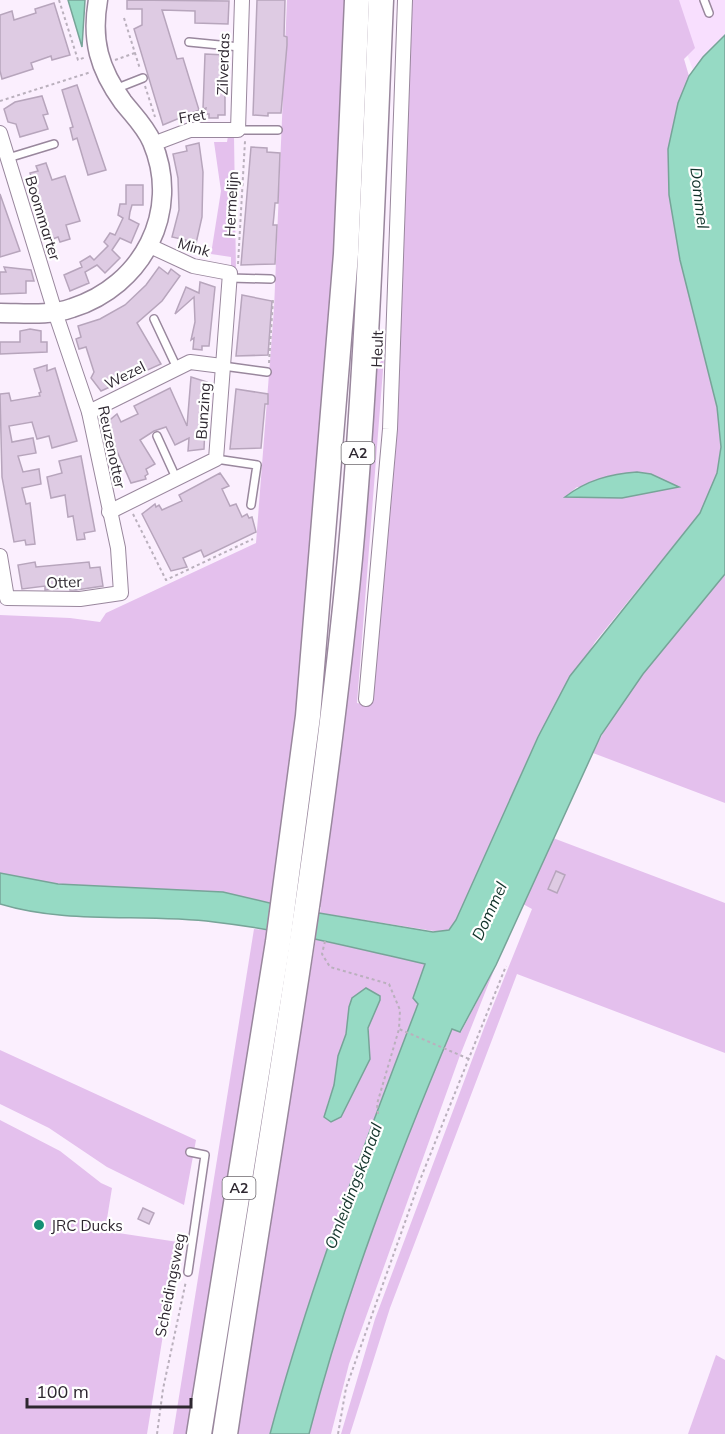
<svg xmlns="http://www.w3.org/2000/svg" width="725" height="1434" viewBox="0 0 725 1434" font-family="Mulish,sans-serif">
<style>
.built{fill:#f8dffe}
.green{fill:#e4c0ed;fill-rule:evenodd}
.water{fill:#96dac4;stroke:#77a498;stroke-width:1.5}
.building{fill:#decbe3;stroke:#b7a5bc;stroke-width:1.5}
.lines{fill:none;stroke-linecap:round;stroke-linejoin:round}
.lane-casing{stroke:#99879d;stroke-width:10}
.street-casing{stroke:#99879d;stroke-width:16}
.secondary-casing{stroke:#99879d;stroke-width:21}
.highway-casing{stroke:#99879d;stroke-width:27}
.path{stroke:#bab0bd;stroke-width:2;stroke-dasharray:3 3;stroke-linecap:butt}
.lane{stroke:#fff;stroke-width:7}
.street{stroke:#fff;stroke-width:14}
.secondary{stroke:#fff;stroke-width:18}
.highway{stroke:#fff;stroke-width:24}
.poi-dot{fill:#158f74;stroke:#fff;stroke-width:2}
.labels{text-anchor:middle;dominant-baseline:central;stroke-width:4.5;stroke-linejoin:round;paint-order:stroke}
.shield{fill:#fff;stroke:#6d686e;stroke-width:1.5}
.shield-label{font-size:14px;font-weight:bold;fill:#2e2730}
.street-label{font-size:15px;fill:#2e2730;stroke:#fff}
.poi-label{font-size:15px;fill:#2e2730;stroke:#fff;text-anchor:start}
.water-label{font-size:16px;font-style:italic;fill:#12332a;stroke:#fff}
</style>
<rect width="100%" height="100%" fill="#fbeffe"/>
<polygon class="built" points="667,0 725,0 725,35 693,70"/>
<g class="green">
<polygon points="287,0 345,0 334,256 305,648 271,904 223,892 58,884 0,873 0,615 70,618 100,622 106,613 256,543 274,309"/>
<path d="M411 0H679L695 48 684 59 689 76 678 103 668 149 680 260 717 407 721 447 717 473 700 513 595 642 538 736 456 920 449 930 440 932 320 913 321 907 317 906 371 375 384 357 357 703 368 705 385 570 393 468 402 299ZM577 487H677L622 498 566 496Z"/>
<polygon points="234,135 236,272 231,270 231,257 211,254 221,191 214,142 227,142 228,136"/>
<path d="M725 574V803L593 753C624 687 679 630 725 574Z"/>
<polygon points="553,838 725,903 725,1053 517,974 390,1308 350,1434 341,1434 375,1319 484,1028 532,909 523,904"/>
<polygon points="254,929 267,930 266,952 189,1434 173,1434"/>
<path d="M316 939 425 964 413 998 418 1003C364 1145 309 1287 270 1434H233ZM366 988 370 1059 341 1117 327 1105 334 1085 338 1056 346 1034 352 998Z"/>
<path d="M496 965 459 1058 349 1364 331 1434H309C345 1294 396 1162 452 1029L461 1032Z"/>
<polygon points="0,1050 196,1140 184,1205 107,1167 49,1128 0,1104"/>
<polygon points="0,1120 60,1151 101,1183 112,1188 105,1231 178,1242 147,1434 0,1434"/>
<polygon points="716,1355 725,1360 725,1434 688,1434"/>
</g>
<g class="water">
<polygon points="68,0 85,0 82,47"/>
<path d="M725 35V574L643 674 601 735 496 965 460 1032 452 1029C396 1162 345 1294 309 1434H270C309 1288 364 1145 418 1004L413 998 425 964C355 948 285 930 214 922 142 913 69 925 0 904V873L58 884 223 892 295 909 433 932 449 930 456 920 538 737 570 676 700 513 717 473 721 447 717 407 680 260 669 195 668 149 678 103 689 76 703 57Z"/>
<path d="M637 472 651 474 679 487 622 498 565 497C587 480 610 474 637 472Z"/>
<polygon points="366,988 380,996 380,1000 368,1028 370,1059 341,1117 331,1122 324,1117 334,1085 338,1056 346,1034 349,1007 352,998"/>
</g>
<g class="building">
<polygon points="127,0 229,1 228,24 195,23 195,11 162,10 177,59 183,58 199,110 163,125 134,29 142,25 142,9 127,9"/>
<polygon points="257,0 285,0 284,36 287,37 287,45 281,113 268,113 268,116 253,115"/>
<polygon points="54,3 70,55 52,60 51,56 31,63 33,69 2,79 0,71 0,15 12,11 14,20 36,13 35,9"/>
<polygon points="205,54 225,55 225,115 218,115 218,118 209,118 209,114 205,114 206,108 203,109"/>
<polygon points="77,85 106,170 88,175 77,138 73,140 70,128 73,127 62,90"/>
<polygon points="42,96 48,114 43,115 48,129 20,137 16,124 8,122 4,109 15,102"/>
<polygon points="199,143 203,172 202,217 195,248 185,245 186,240 172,237 179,210 178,178 173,154 187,151 186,146"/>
<polygon points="251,147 267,148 267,152 280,153 278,203 275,203 274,215 273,225 277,225 275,264 241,265"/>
<polygon points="46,163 52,180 65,176 80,221 66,225 70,239 60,242 58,237 50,240 30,173 38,171 36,166"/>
<polygon points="126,185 143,185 143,205 132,205 130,212 129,219 139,224 131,243 120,238 112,250 120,258 105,273 97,265 85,272 89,283 70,291 64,275 82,267 80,262 90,256 94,260 108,246 104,242 110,233 115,235 123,218 118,215 120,204 126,204"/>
<polygon points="0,194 20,251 0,257"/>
<polygon points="4,267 31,270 34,281 26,281 26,293 0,294 0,272 6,272"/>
<polygon points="159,267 168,274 171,269 180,276 162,301 137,323 161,364 101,391 91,378 94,372 86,347 79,349 76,339 81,337 78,326 100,319 125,305 146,285"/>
<polygon points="200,282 215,287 209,346 202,346 202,350 193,349 194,338 191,340 195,322 194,297 175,314 186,287 199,293"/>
<polygon points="242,295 272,301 268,355 236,356"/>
<polygon points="30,329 41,331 41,342 47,342 47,352 0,354 0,342 20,342 20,331"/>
<polygon points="47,365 47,371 55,368 77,441 52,448 49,436 37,439 32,422 9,426 12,442 33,438 36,453 18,456 23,472 39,469 41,484 22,488 26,504 30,503 35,544 26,545 25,540 14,542 2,477 0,394 9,393 11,401 40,396 39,393 41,392 34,369"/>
<polygon points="191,377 207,382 204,449 188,451 189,438 175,445 166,427 154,431 140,440 155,464 146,469 148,474 145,476 146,479 131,483 105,424 117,414 121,422 138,414 134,406 170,388 187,426"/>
<polygon points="236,389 268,394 268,404 265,404 261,448 230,449"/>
<polygon points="81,456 95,531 84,533 85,539 77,540 73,516 68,517 65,495 51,498 47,477 62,473 59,461"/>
<polygon points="220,473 229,486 222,489 230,506 236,504 242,517 247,514 249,518 252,517 256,532 204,557 201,550 183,558 187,567 171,571 142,514 155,504 156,507 159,505 162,510 182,501 179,495"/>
<polygon points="35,562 36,567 89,562 90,568 100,567 103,586 76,590 70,590 70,587 45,590 45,586 22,589 18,565"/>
<polygon points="556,871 565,875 557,893 548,889"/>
<polygon points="143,1208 154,1213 149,1224 138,1219"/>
</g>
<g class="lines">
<defs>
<g id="lane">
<polyline points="704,0 709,13"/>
<polyline points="189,42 240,47"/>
<polyline points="115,89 143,78"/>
<polyline points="238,130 278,130"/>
<polyline points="8,158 54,144"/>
<polyline points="230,278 271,279"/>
<polyline points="154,319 177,368"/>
<polyline points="223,366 267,372"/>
<polyline points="157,436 177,480"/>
<polyline points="216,459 257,465 251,505"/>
<polyline points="188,1272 205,1155 190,1152"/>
</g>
<g id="street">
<polyline points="0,133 55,312 89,412 118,548 121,593 80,599 7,598 0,556"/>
<polyline points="153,144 190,130 238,130 242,0"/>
<polyline points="89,412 190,362 222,366"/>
<polyline points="109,512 216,459 230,273 193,266 150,246"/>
<polyline points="366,699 390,429 405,0"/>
</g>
<path id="secondary" d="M0 313C24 313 50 316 72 308 142 286 182 212 152 142 145 126 134 116 123 102 99 69 91 40 98 0"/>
<g id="highway">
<polyline points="199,1434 278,942 308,716 346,254 357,0"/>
<path d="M225 1434C269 1142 322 852 350 558 367 372 373 186 381 0"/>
</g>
</defs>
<use href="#lane" class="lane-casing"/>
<use href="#street" class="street-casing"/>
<use href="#secondary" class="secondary-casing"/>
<use href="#highway" class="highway-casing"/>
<g class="path">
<polyline points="59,0 78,60 86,57"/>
<polyline points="124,18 140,69"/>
<polyline points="115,60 135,53"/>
<polyline points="145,86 155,117"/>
<polyline points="0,101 91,72"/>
<polyline points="238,264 245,141"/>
<polyline points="269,363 273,300"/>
<polyline points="133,514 166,580 253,539"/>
<polyline points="325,941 322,954 330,967 389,984 400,1010 399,1029 469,1059"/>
<polyline points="378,1114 377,1104 399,1029"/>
<polyline points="157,1434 163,1389 186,1281"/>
<polyline points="338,1434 346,1388 420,1180 506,966"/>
</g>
<use href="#lane" class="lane"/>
<use href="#street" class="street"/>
<use href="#secondary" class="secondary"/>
<use href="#highway" class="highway"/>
</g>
<circle class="poi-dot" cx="39" cy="1225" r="6"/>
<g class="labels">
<g class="shield">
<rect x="341.5" y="442" width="33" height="22" rx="4.5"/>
<rect x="222.5" y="1177" width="33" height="22" rx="4.5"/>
</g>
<g class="shield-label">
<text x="358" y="453">A2</text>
<text x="239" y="1188">A2</text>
</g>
<g class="street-label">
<text transform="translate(223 64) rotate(-88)">Zilverdas</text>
<text transform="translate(192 116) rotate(-9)">Fret</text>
<text transform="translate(231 204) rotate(-87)">Hermelijn</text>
<text transform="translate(43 218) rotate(73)">Boommarter</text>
<text transform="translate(194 247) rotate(17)">Mink</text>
<text transform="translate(377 349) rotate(-88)">Heult</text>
<text transform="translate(125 375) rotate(-27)">Wezel</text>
<text transform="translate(203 411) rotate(-86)">Bunzing</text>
<text transform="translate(112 447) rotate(78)">Reuzenotter</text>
<text transform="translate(64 582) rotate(-2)">Otter</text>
<text transform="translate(170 1285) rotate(-79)">Scheidingsweg</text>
</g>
<g class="poi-label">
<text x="51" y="1225">JRC Ducks</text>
</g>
<g class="water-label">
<text transform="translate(700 198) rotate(83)">Dommel</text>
<text transform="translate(489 911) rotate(-65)">Dommel</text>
<text transform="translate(353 1186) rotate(-69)">Omleidingskanaal</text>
</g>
</g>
<path d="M27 1398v9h164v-9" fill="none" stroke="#2e2730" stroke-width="3"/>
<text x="36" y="1398" font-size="18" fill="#2e2730" stroke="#ffffff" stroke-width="4.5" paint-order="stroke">100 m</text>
</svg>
